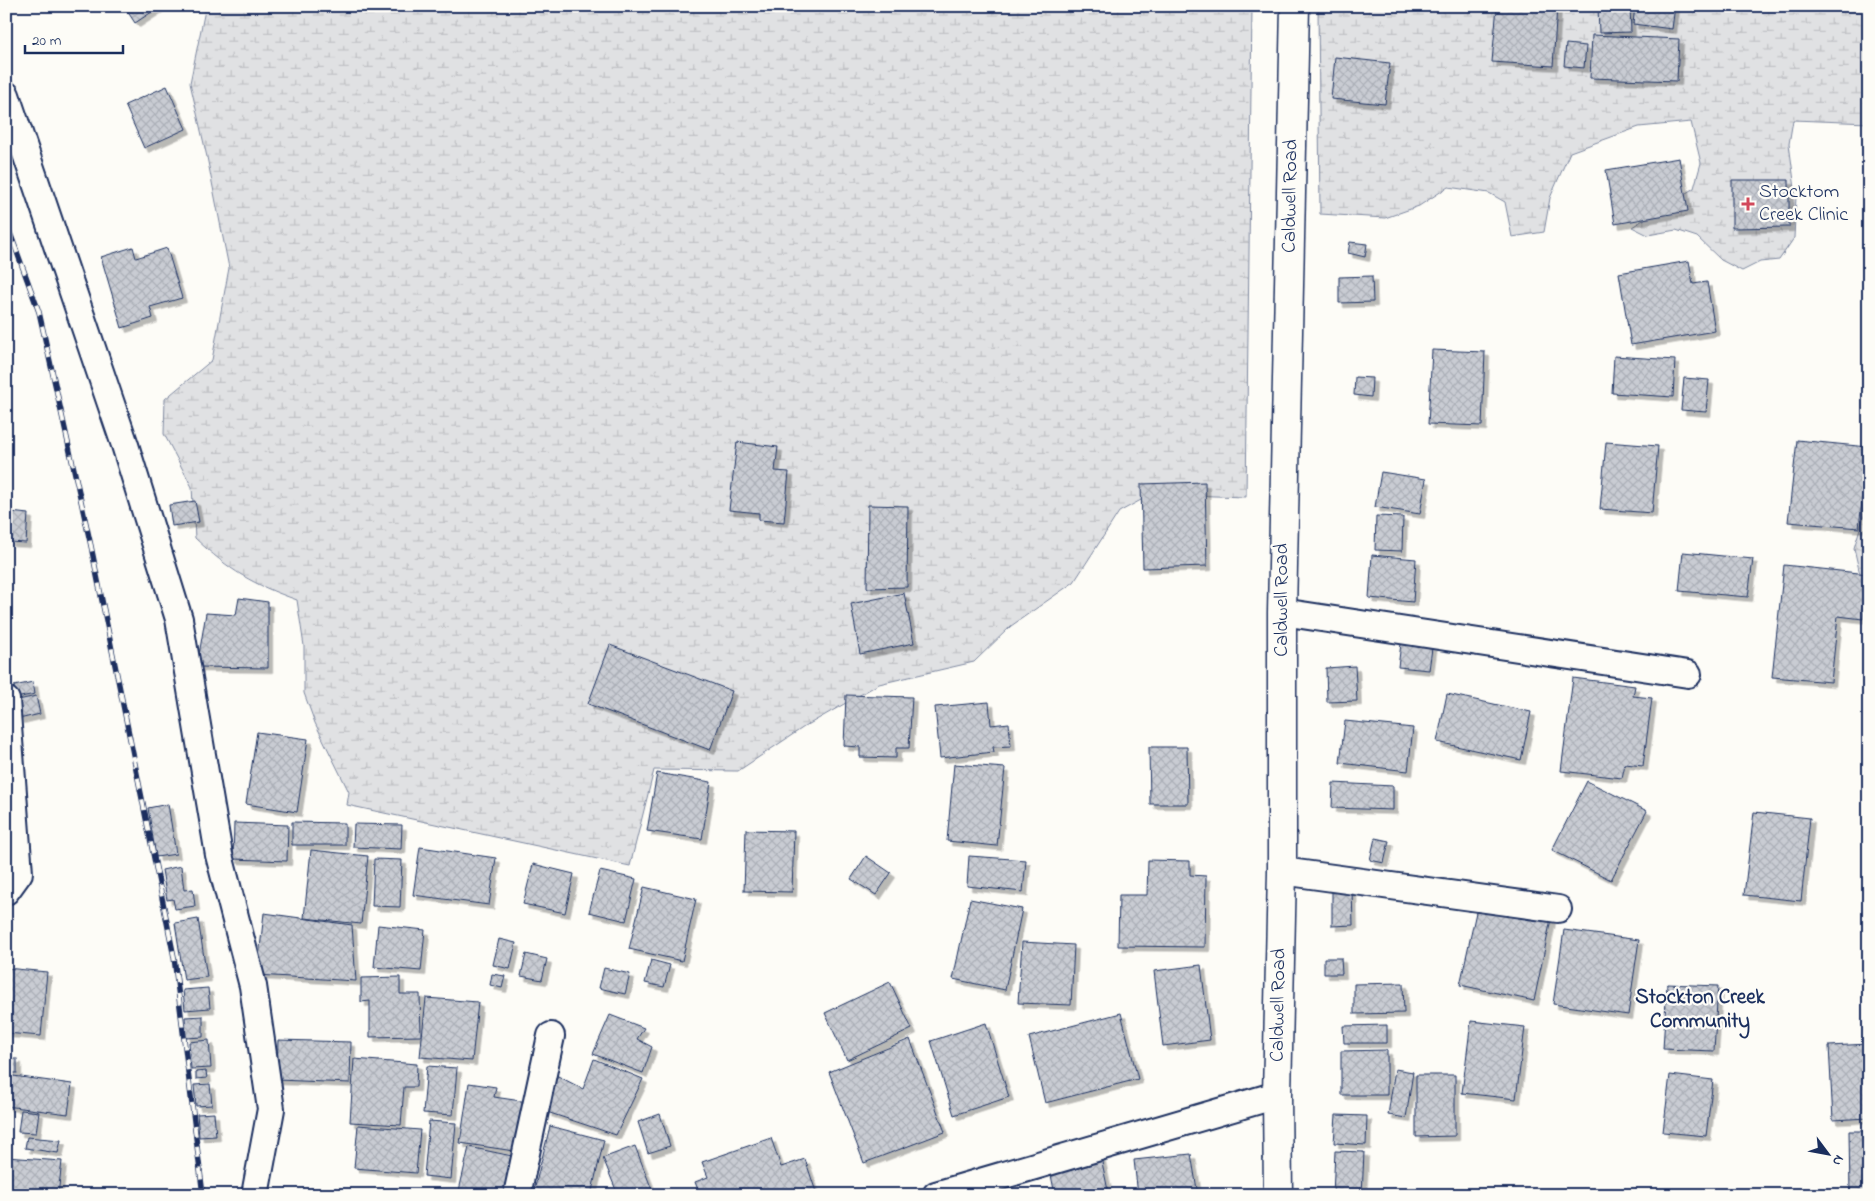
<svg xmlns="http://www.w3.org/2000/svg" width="1875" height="1201" viewBox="0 0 1875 1201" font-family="'Indie Flower',sans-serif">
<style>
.wetland{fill:url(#wetland-marsh);stroke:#7e88a0}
.building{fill:url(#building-cross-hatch);stroke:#1b2f5e;filter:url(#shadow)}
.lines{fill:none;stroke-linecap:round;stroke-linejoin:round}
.minor-casing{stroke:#1b2f5e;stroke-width:30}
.secondary-casing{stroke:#1b2f5e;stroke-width:31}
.minor{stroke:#fdfcf7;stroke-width:26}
.secondary{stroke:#fdfcf7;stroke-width:28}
.rail-casing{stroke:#1b2f5e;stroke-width:5.5}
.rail{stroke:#fdfcf7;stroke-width:4;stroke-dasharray:11;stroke-linecap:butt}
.poi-dot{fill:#d1495b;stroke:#fdfcf7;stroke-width:2}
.labels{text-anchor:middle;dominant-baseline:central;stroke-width:4.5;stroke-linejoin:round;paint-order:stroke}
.poi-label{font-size:20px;fill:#1b2f5e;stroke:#fdfcf7;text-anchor:start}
.street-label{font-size:20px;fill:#1b2f5e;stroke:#fdfcf7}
.neighbourhood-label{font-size:21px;font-weight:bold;fill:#1b2f5e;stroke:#fdfcf7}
</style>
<defs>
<pattern id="wetland-marsh" width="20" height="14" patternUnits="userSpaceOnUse" patternTransform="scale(1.25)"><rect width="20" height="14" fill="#e0e1e3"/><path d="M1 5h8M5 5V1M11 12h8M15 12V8" fill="none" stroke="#c0c1c5"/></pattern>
<pattern id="building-cross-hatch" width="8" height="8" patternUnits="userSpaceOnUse" patternTransform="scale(1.25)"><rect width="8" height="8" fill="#c9ccd3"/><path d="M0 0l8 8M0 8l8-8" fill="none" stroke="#acb0b8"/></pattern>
<filter id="shadow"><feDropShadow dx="4.5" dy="4.5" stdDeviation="0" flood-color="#0004"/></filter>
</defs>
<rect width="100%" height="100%" fill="#fdfcf7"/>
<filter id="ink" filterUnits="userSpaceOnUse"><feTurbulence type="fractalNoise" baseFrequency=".02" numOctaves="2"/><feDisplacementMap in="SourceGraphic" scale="10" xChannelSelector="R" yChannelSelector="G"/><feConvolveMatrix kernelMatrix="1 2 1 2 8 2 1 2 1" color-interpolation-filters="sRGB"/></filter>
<g filter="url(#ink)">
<g class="wetland">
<path d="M204 6H1252L1246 497 1152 494 1119 512 1074 582 1011 626 974 662 879 684 804 727 738 771 654 770 630 866 347 805 349 792 315 723 304 693V646L297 600C252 584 230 571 195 538L192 487 164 434 165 399 212 360 229 268 207 157 190 83 205 10Z"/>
<polygon points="1318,6 1869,6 1869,123 1793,120 1789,144 1796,196 1794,238 1779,260 1760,262 1742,271 1721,260 1697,237 1676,230 1648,235 1632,227 1694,188 1701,163 1691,122 1639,127 1570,152 1550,198 1544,232 1512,237 1505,202 1489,193 1448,187 1419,206 1385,218 1320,214"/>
<polygon points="1869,507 1869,596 1859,570 1854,548 1865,512"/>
</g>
<g class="building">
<polygon points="124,6 161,6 135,23"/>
<polygon points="1497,6 1557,6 1553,66 1492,62"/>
<polygon points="1598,6 1630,6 1631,32 1599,33"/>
<polygon points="1635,6 1675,6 1672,29 1633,24"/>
<polygon points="1592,35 1679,39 1677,81 1590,78"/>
<polygon points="1566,44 1586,46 1584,68 1564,66"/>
<polygon points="1335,57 1390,63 1385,104 1331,99"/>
<polygon points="167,86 186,129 144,148 125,105"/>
<polygon points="1679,158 1688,211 1615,224 1606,170"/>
<polygon points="1732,180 1789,180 1789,227 1732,228"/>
<polygon points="1350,242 1367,244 1365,257 1348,253"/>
<polygon points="133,247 136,258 167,248 182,298 150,307 153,318 122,328 101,257"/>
<polygon points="1689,261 1693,284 1707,282 1715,331 1631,345 1619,273"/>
<polygon points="1372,276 1373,302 1339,303 1339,277"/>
<polygon points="1432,350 1485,352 1482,426 1428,424"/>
<polygon points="1614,356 1675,360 1673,397 1612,393"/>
<polygon points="1355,377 1372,378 1371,397 1354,395"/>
<polygon points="1684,378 1709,380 1706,412 1681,410"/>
<polygon points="1797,440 1868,447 1859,528 1788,522"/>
<polygon points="737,442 778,447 775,471 789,472 784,522 759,520 759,513 729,510"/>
<polygon points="1606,442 1658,446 1652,513 1600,509"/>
<polygon points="1381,472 1426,479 1420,514 1375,507"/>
<polygon points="1205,482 1207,566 1143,568 1141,484"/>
<polygon points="195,501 199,522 172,526 169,505"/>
<polygon points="868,505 908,506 907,587 867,588"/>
<polygon points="11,512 28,514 26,543 9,542"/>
<polygon points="1376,516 1403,517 1402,551 1375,550"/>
<polygon points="1683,552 1753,559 1748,597 1679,591"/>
<polygon points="1372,555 1416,559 1413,602 1369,598"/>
<polygon points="1784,565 1868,574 1863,619 1838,616 1831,682 1772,677"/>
<polygon points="904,593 914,643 860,654 851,604"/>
<polygon points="239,598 268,602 268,668 197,667 206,613 236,615"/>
<polygon points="1402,636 1433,641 1429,670 1398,667"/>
<polygon points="610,645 732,691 710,750 588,704"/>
<polygon points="1355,666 1357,701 1327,702 1326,668"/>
<polygon points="1573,678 1635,686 1633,696 1652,698 1643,766 1625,764 1622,778 1561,771"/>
<polygon points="33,682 35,694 16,698 14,686"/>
<polygon points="1447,694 1531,712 1521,760 1437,742"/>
<polygon points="846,695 912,697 909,748 896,748 896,758 860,757 860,747 844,746"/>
<polygon points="36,696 40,714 19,719 14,701"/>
<polygon points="989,702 991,725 1009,723 1011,746 993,747 994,752 940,758 935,707"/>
<polygon points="1345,721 1413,728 1408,771 1340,763"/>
<polygon points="257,732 308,739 297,812 246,804"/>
<polygon points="1149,747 1187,747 1188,804 1150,804"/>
<polygon points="954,764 1005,768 997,846 947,841"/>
<polygon points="657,773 711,782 702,839 647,831"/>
<polygon points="1587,781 1647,811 1611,880 1552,850"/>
<polygon points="1333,783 1393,786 1393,810 1332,808"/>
<polygon points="168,804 176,854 156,857 148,808"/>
<polygon points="1754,812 1810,818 1801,901 1744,895"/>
<polygon points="292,822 345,823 345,845 292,845"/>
<polygon points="234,823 288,825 287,861 233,859"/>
<polygon points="354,824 402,825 401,849 353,847"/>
<polygon points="746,830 794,831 792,892 744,891"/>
<polygon points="1375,838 1389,841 1384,863 1370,860"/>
<polygon points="420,847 496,858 489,905 413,895"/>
<polygon points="311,850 368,856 361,924 304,918"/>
<polygon points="866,856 891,873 876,895 851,879"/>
<polygon points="969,856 1026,860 1023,892 967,886"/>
<polygon points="374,859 402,860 400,907 372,906"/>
<polygon points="1148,860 1190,861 1190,875 1206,876 1205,947 1118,946 1119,895 1147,895"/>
<polygon points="533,864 574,874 565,913 523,904"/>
<polygon points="181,866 184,890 193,889 195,906 175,909 173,899 167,900 162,870"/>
<polygon points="600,871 636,879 626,921 589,912"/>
<polygon points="644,887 696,899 682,961 629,949"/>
<polygon points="1332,889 1352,889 1353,925 1332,926"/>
<polygon points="970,899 1022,909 1005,990 953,979"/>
<polygon points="1478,903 1551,919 1534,1001 1460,985"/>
<polygon points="264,913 352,925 356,981 257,975"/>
<polygon points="198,919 207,977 184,980 175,923"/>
<polygon points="378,925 425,930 421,971 374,967"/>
<polygon points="1564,930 1639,940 1628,1015 1553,1004"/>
<polygon points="499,939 516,943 510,969 493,965"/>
<polygon points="1022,942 1074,945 1071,1005 1018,1003"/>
<polygon points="526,954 547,959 542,980 521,976"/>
<polygon points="1324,958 1341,958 1342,974 1324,974"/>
<polygon points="651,960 670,965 664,987 645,983"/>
<polygon points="1201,965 1210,1040 1163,1046 1154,971"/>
<polygon points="6,968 47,972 41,1036 6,1033"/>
<polygon points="604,968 630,974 625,994 599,988"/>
<polygon points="492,974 505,976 502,988 490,985"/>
<polygon points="400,977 400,994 420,994 421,1036 370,1037 370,1001 361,1002 361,978"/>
<polygon points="890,982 912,1029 847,1060 825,1013"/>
<polygon points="1403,983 1404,1013 1354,1014 1354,984"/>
<polygon points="1667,984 1718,986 1714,1051 1663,1049"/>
<polygon points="208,988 210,1008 185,1010 183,990"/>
<polygon points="426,998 478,1002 472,1061 420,1057"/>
<polygon points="1121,1013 1138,1079 1045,1103 1029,1037"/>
<polygon points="610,1015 644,1028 637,1039 652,1047 643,1073 593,1054"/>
<polygon points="203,1016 203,1037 186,1038 185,1017"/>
<polygon points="1471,1021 1525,1027 1516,1099 1462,1093"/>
<polygon points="986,1023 1009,1097 954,1115 931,1041"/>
<polygon points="1387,1025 1387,1043 1344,1043 1343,1026"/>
<polygon points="910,1039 945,1132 864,1163 829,1072"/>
<polygon points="209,1040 211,1068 191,1069 189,1042"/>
<polygon points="278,1040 351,1042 350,1083 277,1080"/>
<polygon points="1869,1044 1869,1118 1833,1120 1829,1046"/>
<polygon points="1387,1050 1387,1095 1341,1095 1341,1051"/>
<rect x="6" y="1059" width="11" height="14"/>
<polygon points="354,1059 417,1064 416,1087 404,1087 401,1125 350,1122"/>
<polygon points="594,1059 643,1079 616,1135 547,1112 556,1075 583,1089"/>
<polygon points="427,1066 457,1068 453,1115 423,1113"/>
<polygon points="1395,1069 1413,1072 1406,1118 1388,1115"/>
<polygon points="206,1071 207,1078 196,1079 196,1072"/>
<polygon points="6,1075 72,1084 68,1114 6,1106"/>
<polygon points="1416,1075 1455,1075 1455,1136 1416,1137"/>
<polygon points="1670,1075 1713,1080 1706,1136 1663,1132"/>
<polygon points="469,1083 496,1087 494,1097 528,1102 521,1152 460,1143"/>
<polygon points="210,1084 212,1105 196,1106 194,1085"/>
<polygon points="21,1110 39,1112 36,1133 18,1132"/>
<polygon points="214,1113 216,1136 199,1137 197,1114"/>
<polygon points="660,1114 670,1146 648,1153 638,1122"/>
<polygon points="1336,1115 1367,1116 1366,1145 1334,1143"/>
<polygon points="429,1121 456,1123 451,1179 424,1176"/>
<polygon points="358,1125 420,1130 416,1173 354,1168"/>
<polygon points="550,1126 604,1140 591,1195 533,1195"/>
<polygon points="1849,1131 1869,1131 1869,1195 1850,1195"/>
<polygon points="27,1137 61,1140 58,1153 25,1148"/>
<polygon points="771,1138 781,1167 805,1159 817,1195 700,1195 695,1182 708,1177 702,1162"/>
<polygon points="635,1146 654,1195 618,1195 603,1158"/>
<polygon points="469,1147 517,1157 509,1195 458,1195"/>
<polygon points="1335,1151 1364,1152 1362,1195 1333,1195"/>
<polygon points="1100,1153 1109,1195 1055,1195 1050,1170"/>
<polygon points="1191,1154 1198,1195 1138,1195 1134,1160"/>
<polygon points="6,1157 62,1161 58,1195 6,1195"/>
</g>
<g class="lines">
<defs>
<g id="minor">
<polyline points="6,95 125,445 179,619 219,855 253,986 271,1109 255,1195"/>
<polyline points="1282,612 1688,674"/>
<polyline points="6,700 19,873 6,891"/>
<polyline points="1282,871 1558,909"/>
<polyline points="517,1195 551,1036"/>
<polyline points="936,1195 1277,1095"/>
</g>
<polyline id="secondary" points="1278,1195 1277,1095 1282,871 1282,612 1295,6"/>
</defs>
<use href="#minor" class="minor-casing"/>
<use href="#secondary" class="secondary-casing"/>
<use href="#minor" class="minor"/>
<use href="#secondary" class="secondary"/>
<defs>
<polyline id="rail" points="6,222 39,312 91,546 174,957 203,1195"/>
</defs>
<use href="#rail" class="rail-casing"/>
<use href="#rail" class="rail"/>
</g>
</g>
<path class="poi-dot" d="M1745.5 196.5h5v5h5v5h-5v5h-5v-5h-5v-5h5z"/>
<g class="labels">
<g class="poi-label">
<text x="1759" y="192">Stocktom<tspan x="1759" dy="23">Creek Clinic</tspan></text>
</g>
<g class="street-label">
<text transform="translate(1291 196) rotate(-89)">Caldwell Road</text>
<text transform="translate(1282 600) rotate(-90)">Caldwell Road</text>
<text transform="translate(1279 1005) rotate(-89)">Caldwell Road</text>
</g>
<g class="neighbourhood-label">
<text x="1700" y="998">Stockton Creek<tspan x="1700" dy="24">Community</tspan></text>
</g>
</g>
<rect width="1875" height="1201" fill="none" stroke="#fdfcf7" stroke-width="25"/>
<rect x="12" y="12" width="1850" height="1176" fill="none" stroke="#1b2f5e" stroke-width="2" filter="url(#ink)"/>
<g transform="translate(1828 1154) rotate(122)" stroke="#fdfcf7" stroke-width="4" paint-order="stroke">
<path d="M0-4L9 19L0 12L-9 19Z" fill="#1b2f5e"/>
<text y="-8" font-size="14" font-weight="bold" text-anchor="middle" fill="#1b2f5e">N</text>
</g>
<path d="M25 45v8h98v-8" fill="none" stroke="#1b2f5e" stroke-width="2.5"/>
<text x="32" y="45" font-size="15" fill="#1b2f5e" stroke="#fdfcf7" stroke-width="4" paint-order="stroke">20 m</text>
</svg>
